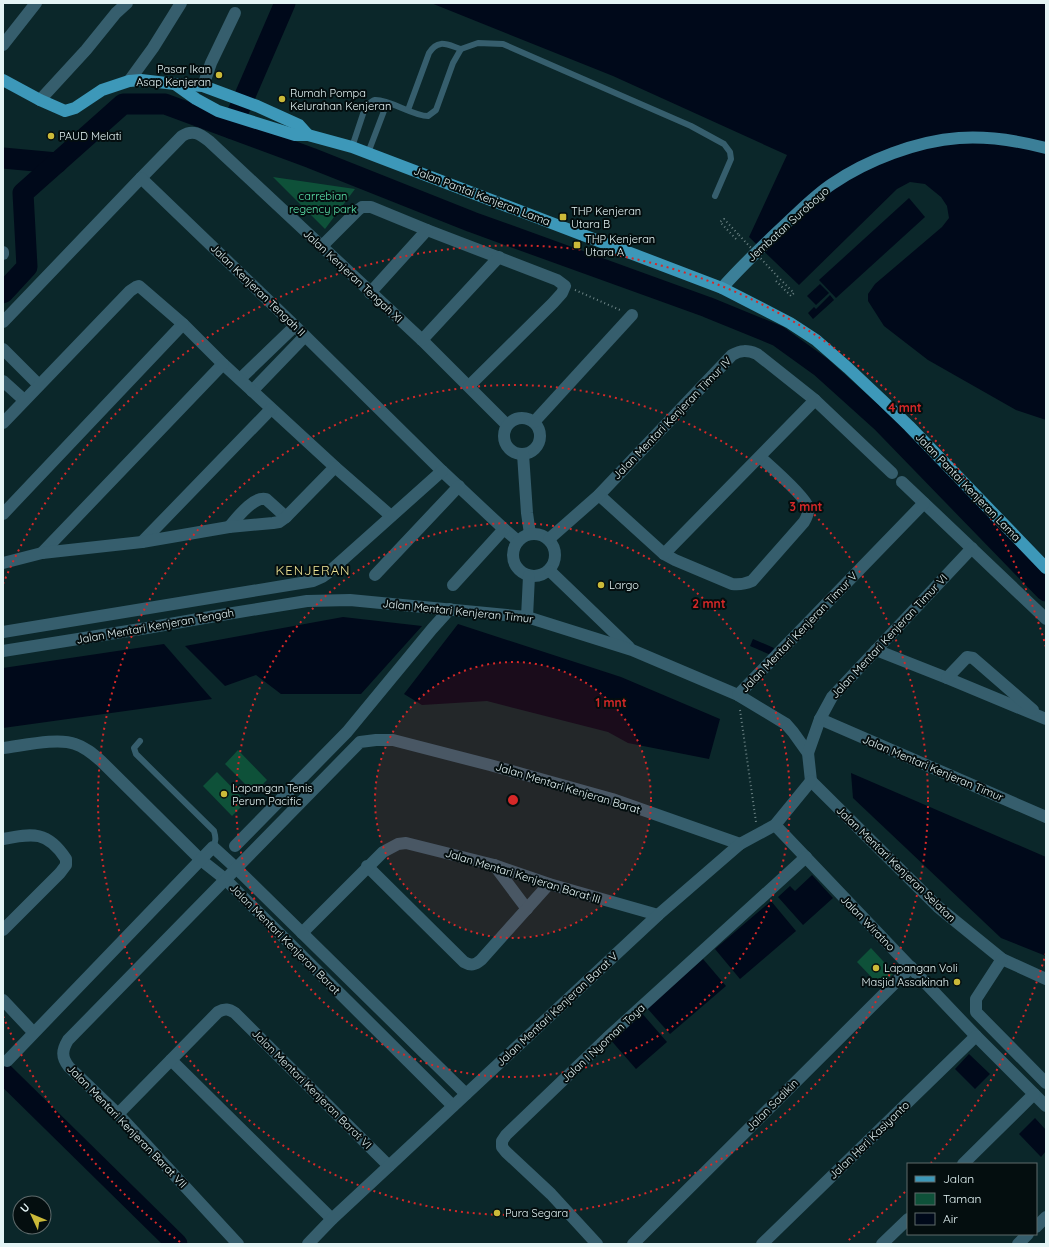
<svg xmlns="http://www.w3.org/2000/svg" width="1049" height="1247" viewBox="0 0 1049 1247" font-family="Quicksand,sans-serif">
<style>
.green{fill:#0e5139}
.water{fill:#00091a}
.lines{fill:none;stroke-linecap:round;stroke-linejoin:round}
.river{stroke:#00091a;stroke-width:21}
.path{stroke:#6d8486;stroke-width:2;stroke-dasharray:1 3;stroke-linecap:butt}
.lane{stroke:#365e6d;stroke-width:6}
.street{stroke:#365e6d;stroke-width:12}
.secondary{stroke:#3b7f98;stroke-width:12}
.primary{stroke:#3d98b9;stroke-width:12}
.path-bridge{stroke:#6d8486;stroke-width:2;stroke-dasharray:1 3;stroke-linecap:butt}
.ring{fill:none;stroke:#d62828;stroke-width:2;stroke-dasharray:2 4}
.poi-dot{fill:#cbba39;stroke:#040e0f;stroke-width:1.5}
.labels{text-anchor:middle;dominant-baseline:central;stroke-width:4;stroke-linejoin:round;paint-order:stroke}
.poi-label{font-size:11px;fill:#e4f4f5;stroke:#040e0f;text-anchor:start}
.park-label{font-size:11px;fill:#5de7af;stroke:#040e0f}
.street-label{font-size:11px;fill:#e4f4f5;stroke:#040e0f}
.quarter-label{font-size:13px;letter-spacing:1px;fill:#f0e596;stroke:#040e0f}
.centre{fill:#d62828;stroke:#040e0f;stroke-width:2}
.ring-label{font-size:12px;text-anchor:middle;font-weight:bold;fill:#d62828;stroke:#040e0f;stroke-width:4;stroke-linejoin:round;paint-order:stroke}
</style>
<rect width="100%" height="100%" fill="#0b272a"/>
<g class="green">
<polygon points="273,177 355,189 325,229"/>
<polygon points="238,750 267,780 254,793 225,764"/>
<polygon points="217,772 246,802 232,816 203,786"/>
<polygon points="871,948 894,973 880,986 857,962"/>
</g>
<g class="water">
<polygon points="431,3 1046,3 1046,420 1016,410 928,360 884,326 868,301 868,294 875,284 942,227 949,218 947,206 941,197 925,184 910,182 897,189 799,285 749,237 787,155 613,76"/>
<polygon points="909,198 925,217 836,298 819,280"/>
<polygon points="820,284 829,293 816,305 807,296"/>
<polygon points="830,295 834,300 813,319 808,313 814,307 816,309"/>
<polygon points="343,617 422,626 361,694 281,694 256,675 225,686 185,646"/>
<polygon points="458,624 621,677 720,719 709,759 628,743 608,732 487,701 422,705 404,694"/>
<polygon points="753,639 774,648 771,655 750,646"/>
<polygon points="164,644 212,699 3,728 3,668"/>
<polygon points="851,773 1046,857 1046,956 1001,938 853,798"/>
<polygon points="812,875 833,898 803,925 778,897 790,886 795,891"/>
<polygon points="771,901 796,931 740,979 715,949"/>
<polygon points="703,959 726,986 670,1034 647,1008"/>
<polygon points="640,1011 667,1042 636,1069 609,1038"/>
<polygon points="969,1054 990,1074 975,1089 955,1069"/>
<polygon points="1035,1118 1046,1130 1046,1151 1041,1157 1019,1134"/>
</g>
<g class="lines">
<g class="river">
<polyline points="231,128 285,3"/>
<polyline points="3,158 57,163"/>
<polyline points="3,293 27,267 23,193 123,104 165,104 311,158 472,222 707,307 778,336 821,367 882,422 1046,591"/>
<polyline points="3,1073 177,1244"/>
</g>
<g class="path">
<polyline points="736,239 720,222 724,219 739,235"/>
<polyline points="776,281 791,296 794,293 778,277"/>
<polyline points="575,290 620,310"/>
<polyline points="740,710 756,822"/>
</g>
<g class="lane">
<path d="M408 110 429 53C438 38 448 45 461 49"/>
<path d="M352 147 365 108C368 105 371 101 375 100 389 99 413 116 428 116L436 110 453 63 461 49 478 43 503 44 691 126 724 144 730 152 731 159 715 196"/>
<polyline points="368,153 387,103"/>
<path d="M140 741 134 748 136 754 214 831C216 838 216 841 213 847"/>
</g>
<g class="street">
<polyline points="3,45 36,3"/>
<polyline points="129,81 153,48 181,3"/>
<polyline points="203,86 211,63 235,13"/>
<polyline points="40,100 86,50 116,13 127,3"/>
<path d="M141 178 182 136C193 129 200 134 209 141L422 340 507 425"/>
<polyline points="322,246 358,210 362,207 371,207 427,230 557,280 565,286 562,293 553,303 469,386"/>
<polyline points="3,252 3,254"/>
<polyline points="370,293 427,230"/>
<polyline points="3,322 141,178 295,326 442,471 504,529 518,541"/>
<polyline points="422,340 499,257"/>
<polyline points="3,349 39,385"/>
<polyline points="240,379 295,326"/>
<polyline points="3,381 24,400"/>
<polyline points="252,391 305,336"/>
<circle cx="522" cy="436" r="18"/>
<polyline points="534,422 632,315"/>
<polyline points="3,423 130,291 136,287 139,286 183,324 223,364 335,467 391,516"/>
<polyline points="523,454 527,513 530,534"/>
<polyline points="902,482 1046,619"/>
<path d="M599 495 664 554 675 560 732 584C740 585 745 584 752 581L804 522C807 517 809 513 808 507 805 496 770 466 760 457"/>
<polyline points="3,514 183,324"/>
<path d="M229 527C237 518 253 496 266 499L286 517"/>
<circle cx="534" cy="555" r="21"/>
<path d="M549 539 599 495 732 355C741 350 747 350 757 354L815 400 892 473"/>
<polyline points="142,542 271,409"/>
<polyline points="42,553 223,364"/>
<polyline points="664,554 815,400"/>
<polyline points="3,563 42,553 142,542 229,527 273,523 279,522 286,517 335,467"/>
<polyline points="550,571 629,647"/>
<polyline points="375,575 459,486"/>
<polyline points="453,585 504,529"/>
<polyline points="527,617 529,576"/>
<polyline points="3,632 313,581 322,577 329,572 442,471"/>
<polyline points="876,650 947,678 1046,719"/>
<polyline points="3,651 147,628 227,614 307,601 350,600 527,617 632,650 738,695 786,724 793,732 808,753 811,781"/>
<polyline points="947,678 967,657 973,658 1033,710"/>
<polyline points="738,695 924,503"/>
<polyline points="820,719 1046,817"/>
<path d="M3 748C21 746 58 737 75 744 85 747 93 754 101 761L201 860 225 879 453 1106"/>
<polyline points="808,753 820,719 832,697 972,548"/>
<polyline points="811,781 938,907 1002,959 1046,979"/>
<polyline points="775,825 976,1036 1046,1106"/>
<path d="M3 839C33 833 48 831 66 859V865L60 873 3 930"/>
<polyline points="235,846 347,732 432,629 450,609"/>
<polyline points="494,865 527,909"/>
<path d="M367 866 464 962C471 966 475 965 481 960L549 884"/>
<polyline points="302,933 383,852 398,844 406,843 494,865 549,884 658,915"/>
<polyline points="1002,959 976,999 976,1012 1046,1083"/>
<polyline points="3,1000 33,1032"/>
<polyline points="171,1060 332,1219"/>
<polyline points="7,1061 213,847 236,868 466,1094"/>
<path d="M118 1114 218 1012C225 1008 229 1009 235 1013L389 1166"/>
<polyline points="963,1164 1034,1094"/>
<polyline points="1036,1227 1046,1217"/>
<path d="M238 1244 118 1114 69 1067C61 1057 62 1050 68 1040L360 742 376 740H393L490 765 612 799 740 844"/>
<polyline points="308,1244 332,1219 389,1166 658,915 740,844 775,825 811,781"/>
<polyline points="597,1244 551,1194 506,1152 502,1147 502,1141 506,1135 607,1038 806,857"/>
<polyline points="633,1244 911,967"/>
<polyline points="762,1244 976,1036"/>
<polyline points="882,1244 908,1219"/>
<polyline points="1018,1244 1028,1234"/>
</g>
<path class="secondary" d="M722 288C744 263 767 242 791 219 804 207 817 194 832 184 867 160 917 141 959 138 987 136 1019 141 1046 148"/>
<g class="primary">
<polyline points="3,80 40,100 65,111 75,108 102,90 129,81 141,80 175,84 203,86 257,106 299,125 308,135"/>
<polyline points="175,84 196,99 218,111 295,135 308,135 352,147 722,288 790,323 816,340 848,368 882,400 909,426 1046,568"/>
</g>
<polyline class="path-bridge" points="739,235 778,277"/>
</g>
<circle cx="513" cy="800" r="138" fill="#d62828" fill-opacity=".12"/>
<g class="ring">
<circle cx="513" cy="800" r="138"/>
<circle cx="513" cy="800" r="277"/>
<circle cx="513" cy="800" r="415"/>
<path d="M1046 953A554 554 0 0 1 931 1163M905 1192A554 554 0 0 1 846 1242M180 1242A554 554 0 0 1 3 1016M3 584A554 554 0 0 1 1046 647"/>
</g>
<g class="poi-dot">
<circle cx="219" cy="75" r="4"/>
<circle cx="282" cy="99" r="4"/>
<circle cx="51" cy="136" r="4"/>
<rect x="559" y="213" width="8" height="8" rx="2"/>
<rect x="573" y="241" width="8" height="8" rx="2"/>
<circle cx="601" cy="585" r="4"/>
<circle cx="224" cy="794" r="4"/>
<circle cx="876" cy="968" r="4"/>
<circle cx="957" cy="982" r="4"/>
<circle cx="497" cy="1213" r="4"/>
</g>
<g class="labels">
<g class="poi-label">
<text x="211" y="69" text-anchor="end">Pasar Ikan<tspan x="211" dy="13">Asap Kenjeran</tspan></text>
<text x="290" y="93">Rumah Pompa<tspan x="290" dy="13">Kelurahan Kenjeran</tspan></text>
<text x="59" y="136">PAUD Melati</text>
<text x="571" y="211">THP Kenjeran<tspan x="571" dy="13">Utara B</tspan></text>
<text x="585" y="239">THP Kenjeran<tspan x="585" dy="13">Utara A</tspan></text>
<text x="609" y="585">Largo</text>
<text x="232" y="788">Lapangan Tenis<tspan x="232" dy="13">Perum Pacific</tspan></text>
<text x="884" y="968">Lapangan Voli</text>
<text x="949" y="982" text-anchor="end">Masjid Assakinah</text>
<text x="505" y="1213">Pura Segara</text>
</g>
<g class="park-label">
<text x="323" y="196">carrebian<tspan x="323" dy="13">regency park</tspan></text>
</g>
<g class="street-label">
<text transform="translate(482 196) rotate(21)">Jalan Pantai Kenjeran Lama</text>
<text transform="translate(788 224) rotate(-42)">Jembatan Suroboyo</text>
<text transform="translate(353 276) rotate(43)">Jalan Kenjeran Tengah XI</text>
<text transform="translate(258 290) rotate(44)">Jalan Kenjeran Tengah II</text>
<text transform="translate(672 418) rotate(-46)">Jalan Mentari Kenjeran Timur IV</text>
<text transform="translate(968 487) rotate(46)">Jalan Pantai Kenjeran Lama</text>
<text transform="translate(458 611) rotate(6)">Jalan Mentari Kenjeran Timur</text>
<text transform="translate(155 626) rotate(-10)">Jalan Mentari Kenjeran Tengah</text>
<text transform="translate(799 632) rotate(-46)">Jalan Mentari Kenjeran Timur V</text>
<text transform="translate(889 636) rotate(-47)">Jalan Mentari Kenjeran Timur VI</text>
<text transform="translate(933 768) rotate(23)">Jalan Mentari Kenjeran Timur</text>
<text transform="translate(568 788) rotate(17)">Jalan Mentari Kenjeran Barat</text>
<text transform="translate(896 864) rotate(44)">Jalan Mentari Kenjeran Selatan</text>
<text transform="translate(523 876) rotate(17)">Jalan Mentari Kenjeran Barat III</text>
<text transform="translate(868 923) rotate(46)">Jalan Wiratno</text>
<text transform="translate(285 939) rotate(45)">Jalan Mentari Kenjeran Barat</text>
<text transform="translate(557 1009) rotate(-43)">Jalan Mentari Kenjeran Barat V</text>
<text transform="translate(603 1043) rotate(-43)">Jalan I Nyoman Toya</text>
<text transform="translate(312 1089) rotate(45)">Jalan Mentari Kenjeran Barat VI</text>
<text transform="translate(772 1105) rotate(-45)">Jalan Sadikin</text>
<text transform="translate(127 1126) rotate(46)">Jalan Mentari Kenjeran Barat VII</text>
<text transform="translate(869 1140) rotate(-44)">Jalan Heri Kasiyanto</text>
</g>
<g class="quarter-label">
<text x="313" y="570">KENJERAN</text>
</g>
</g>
<circle cx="513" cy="800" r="6" class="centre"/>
<g class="ring-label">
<text x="905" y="412">4 mnt</text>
<text x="806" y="511">3 mnt</text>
<text x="709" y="608">2 mnt</text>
<text x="611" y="707">1 mnt</text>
</g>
<rect width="1049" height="1247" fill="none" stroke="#e4f4f5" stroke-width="8"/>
<rect x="907" y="1163" width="130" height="72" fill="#040e0f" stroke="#5e6a6b"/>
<rect x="915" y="1176" width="20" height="6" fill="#3d98b9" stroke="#5e6a6b"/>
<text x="943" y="1183" font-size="12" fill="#e4f4f5">Jalan</text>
<rect x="915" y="1193" width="20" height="12" fill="#0e5139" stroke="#5e6a6b"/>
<text x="943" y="1203" font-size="12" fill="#e4f4f5">Taman</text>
<rect x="915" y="1213" width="20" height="12" fill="#00091a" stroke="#5e6a6b"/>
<text x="943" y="1223" font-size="12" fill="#e4f4f5">Air</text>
<g transform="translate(32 1215) rotate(314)"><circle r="19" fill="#040e0f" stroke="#5e6a6b"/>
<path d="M0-3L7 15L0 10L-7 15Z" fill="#cbba39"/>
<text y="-6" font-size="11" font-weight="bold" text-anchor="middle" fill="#e4f4f5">U</text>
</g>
</svg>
